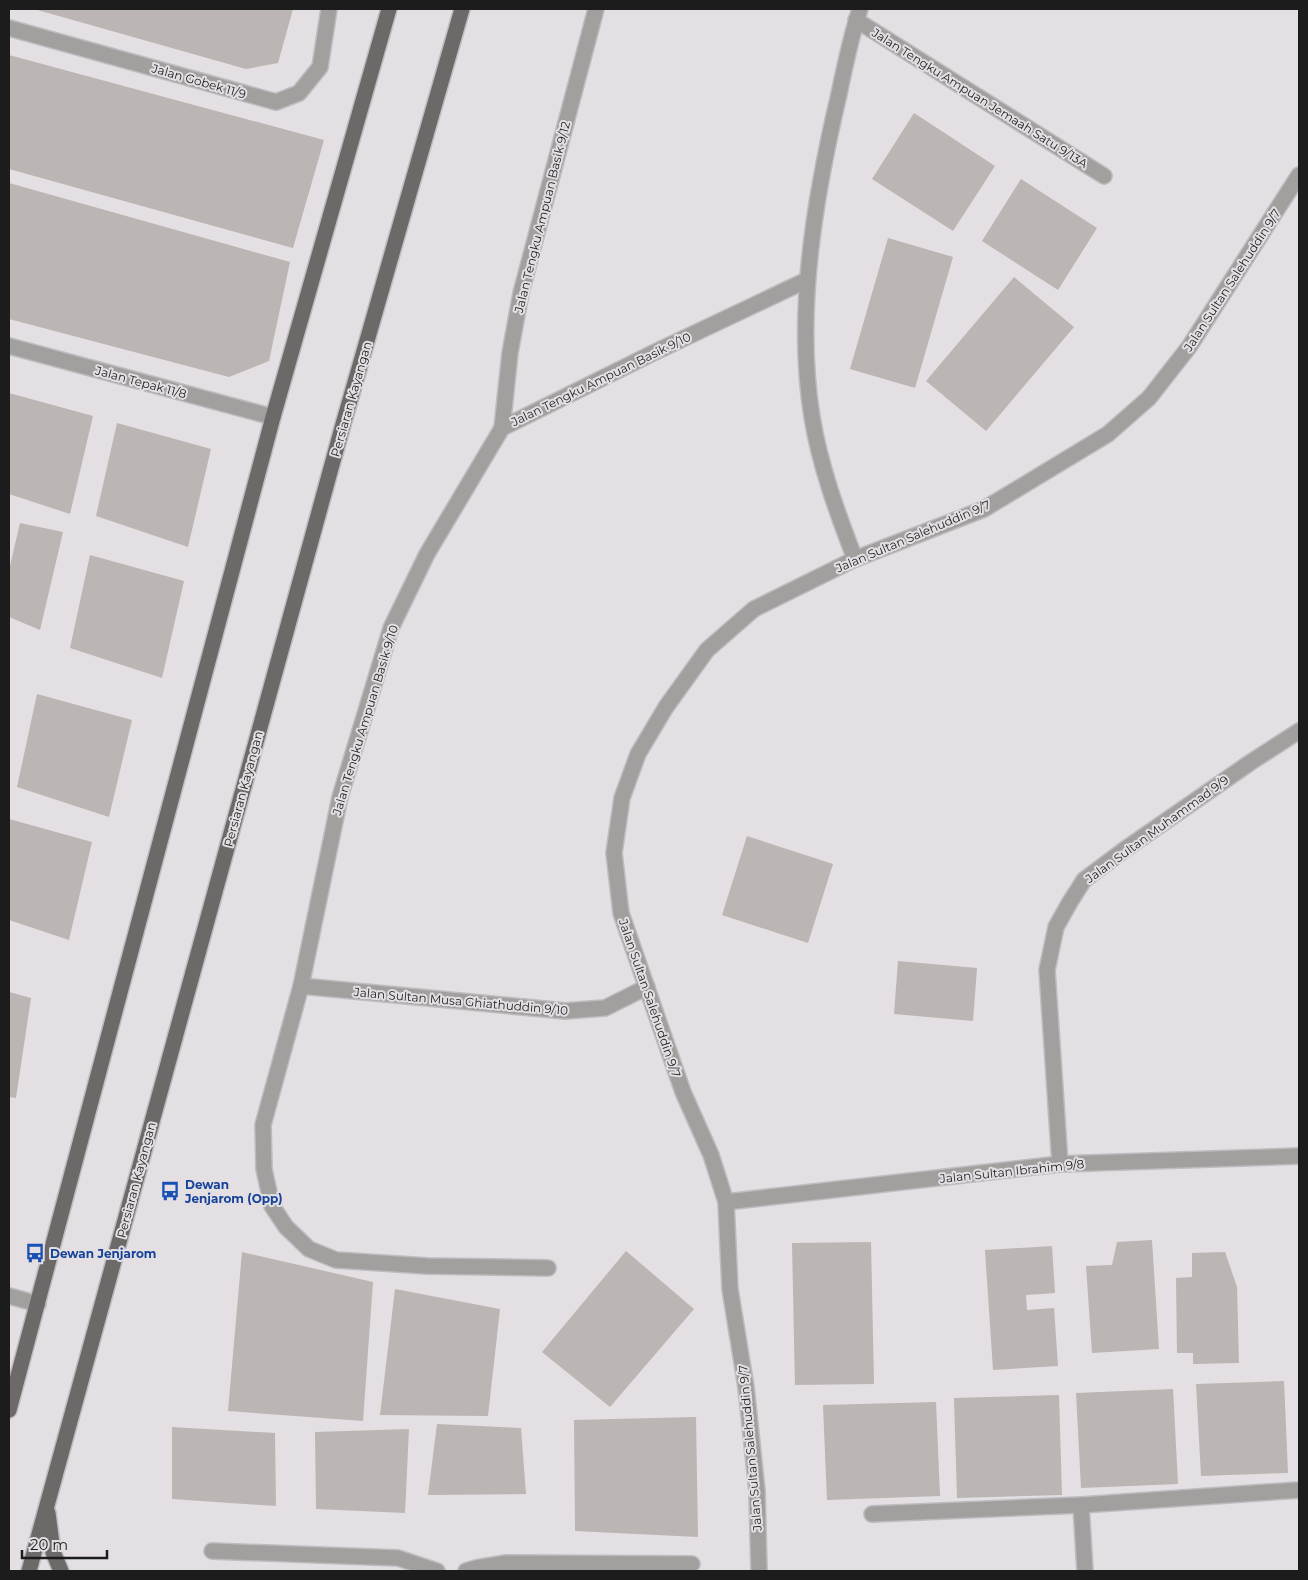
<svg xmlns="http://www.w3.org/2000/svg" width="1308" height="1580" viewBox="0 0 1308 1580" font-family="Montserrat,sans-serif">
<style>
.building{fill:#bbb5b3}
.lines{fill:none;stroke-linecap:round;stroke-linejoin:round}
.street-casing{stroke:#bfbcbf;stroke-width:18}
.primary-casing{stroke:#bfbcbf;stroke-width:18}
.street{stroke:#a29f9f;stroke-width:15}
.primary{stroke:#6e6969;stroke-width:15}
.labels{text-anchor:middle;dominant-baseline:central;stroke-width:4;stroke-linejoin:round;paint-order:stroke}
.street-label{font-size:12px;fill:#1d1c1d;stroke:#e3dfe3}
.transit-label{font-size:12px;font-weight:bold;fill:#164399;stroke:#e3dfe3;text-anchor:start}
</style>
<rect width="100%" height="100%" fill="#e3dfe3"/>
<g class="building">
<polygon points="34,9 293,9 278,63 246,69"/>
<polygon points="9,55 324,140 293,248 9,169"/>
<polygon points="914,113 995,166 953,231 872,179"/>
<polygon points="1021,179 1097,228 1058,290 982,241"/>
<polygon points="9,183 290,262 269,361 229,377 9,319"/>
<polygon points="888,238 953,257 915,388 850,369"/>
<polygon points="1014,277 1074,327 986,431 926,381"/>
<polygon points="9,393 93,416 70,514 9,494"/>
<polygon points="117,423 211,449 188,547 96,516"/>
<polygon points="20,523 63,532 40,630 9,617 9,570"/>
<polygon points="90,555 184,581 162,678 70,648"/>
<polygon points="37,694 132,720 109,817 17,787"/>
<polygon points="9,819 92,842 69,940 9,920"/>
<polygon points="747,836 833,864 808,943 722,915"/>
<polygon points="898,961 977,968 973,1021 894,1014"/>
<polygon points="9,992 31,998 16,1098 9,1097"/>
<polygon points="1152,1240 1159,1349 1092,1353 1086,1266 1112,1265 1117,1242"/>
<polygon points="871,1242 874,1384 795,1385 792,1243"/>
<polygon points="1052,1246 1055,1293 1026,1295 1027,1310 1054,1308 1058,1366 993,1370 985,1250"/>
<polygon points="626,1251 694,1309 610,1407 542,1352"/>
<polygon points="242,1252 373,1282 363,1421 228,1411"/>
<polygon points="1225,1252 1237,1287 1239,1363 1193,1364 1193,1353 1177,1353 1176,1278 1192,1277 1192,1253"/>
<polygon points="395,1289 500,1309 488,1416 380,1415"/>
<polygon points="1284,1381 1288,1473 1201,1476 1196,1384"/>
<polygon points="1173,1389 1178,1484 1081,1488 1076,1393"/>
<polygon points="1059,1395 1062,1495 957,1498 954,1398"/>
<polygon points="936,1402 940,1496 827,1500 823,1405"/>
<polygon points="696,1417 698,1537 575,1531 574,1420"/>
<polygon points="437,1424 521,1428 526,1494 428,1495"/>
<polygon points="172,1427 275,1433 276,1506 172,1499"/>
<polygon points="409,1429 405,1513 316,1509 315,1432"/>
</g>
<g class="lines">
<defs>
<g id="street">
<polyline points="856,20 1104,176"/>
<polyline points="9,28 276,102 299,93 320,67 329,9"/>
<polyline points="9,346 273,417"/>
<polyline points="502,428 510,353 521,293 596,9"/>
<path d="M855 559C837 512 820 466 812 417 795 312 815 196 839 94 845 65 851 36 860 9"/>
<polyline points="301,986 565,1011 605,1008 647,987"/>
<polyline points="1060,1164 1047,970 1056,927 1070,902 1084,880 1124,850 1251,762 1299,731"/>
<polyline points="726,1202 1060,1164 1299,1156"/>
<polyline points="548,1268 427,1266 336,1260 309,1249 286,1227 272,1206 264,1169 263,1125 301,986 340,797 391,628 427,554 502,428 653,353 807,280"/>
<polyline points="9,1296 38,1304"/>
<polyline points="1081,1505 1085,1571"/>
<polyline points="872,1514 1081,1505 1299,1490"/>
<polyline points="212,1551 398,1558 437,1571"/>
<polyline points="466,1571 476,1568 506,1563 692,1564"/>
<polyline points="759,1571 757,1491 746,1387 730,1289 726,1202 711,1155 683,1092 621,913 614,853 622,798 638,754 666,707 707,650 754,609 855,559 984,509 1108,434 1149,398 1189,347 1299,175"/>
</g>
<g id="primary">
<polyline points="9,1410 273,417 389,9"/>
<polyline points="48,1513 53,1552 61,1571"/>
<polyline points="29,1571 342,428 462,9"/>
</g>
</defs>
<use href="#street" class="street-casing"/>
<use href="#primary" class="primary-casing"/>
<use href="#street" class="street"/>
<use href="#primary" class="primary"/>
</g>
<defs>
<symbol id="bus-bare" viewBox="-9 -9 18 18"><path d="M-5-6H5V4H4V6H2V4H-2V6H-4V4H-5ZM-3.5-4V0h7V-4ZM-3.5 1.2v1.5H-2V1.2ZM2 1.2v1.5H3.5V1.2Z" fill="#1a4fb4" stroke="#e3dfe3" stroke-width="2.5" paint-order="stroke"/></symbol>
</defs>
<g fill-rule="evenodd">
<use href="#bus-bare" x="156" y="1177" width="28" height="28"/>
<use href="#bus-bare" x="21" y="1239" width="28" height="28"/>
</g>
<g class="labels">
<g class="street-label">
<text transform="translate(199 81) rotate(16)">Jalan Gobek 11/9</text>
<text transform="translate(980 98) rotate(32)">Jalan Tengku Ampuan Jemaah Satu 9/13A</text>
<text transform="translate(542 217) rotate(-76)">Jalan Tengku Ampuan Basik 9/12</text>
<text transform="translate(1232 280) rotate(-57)">Jalan Sultan Salehuddin 9/7</text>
<text transform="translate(601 379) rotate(-26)">Jalan Tengku Ampuan Basik 9/10</text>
<text transform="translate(141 382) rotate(15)">Jalan Tepak 11/8</text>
<text transform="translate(351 399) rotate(-74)">Persiaran Kayangan</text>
<text transform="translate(913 536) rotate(-23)">Jalan Sultan Salehuddin 9/7</text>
<text transform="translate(365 720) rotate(-73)">Jalan Tengku Ampuan Basik 9/10</text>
<text transform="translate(243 789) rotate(-75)">Persiaran Kayangan</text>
<text transform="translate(1157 829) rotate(-36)">Jalan Sultan Muhammad 9/9</text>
<text transform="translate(650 998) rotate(71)">Jalan Sultan Salehuddin 9/7</text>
<text transform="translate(461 1001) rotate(5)">Jalan Sultan Musa Ghiathuddin 9/10</text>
<text transform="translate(1012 1171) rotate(-6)">Jalan Sultan Ibrahim 9/8</text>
<text transform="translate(136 1180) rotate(-75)">Persiaran Kayangan</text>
<text transform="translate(750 1448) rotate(-95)">Jalan Sultan Salehuddin 9/7</text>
</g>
<g class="transit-label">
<text x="185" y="1184">Dewan<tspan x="185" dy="14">Jenjarom (Opp)</tspan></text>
<text x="50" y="1253">Dewan Jenjarom</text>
</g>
</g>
<rect width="1308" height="1580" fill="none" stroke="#1d1c1d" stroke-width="20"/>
<path d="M22 1550v8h85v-8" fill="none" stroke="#1d1c1d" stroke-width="2.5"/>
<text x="30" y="1550" font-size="15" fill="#1d1c1d" stroke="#e3dfe3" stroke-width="4" paint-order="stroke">20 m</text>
</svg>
